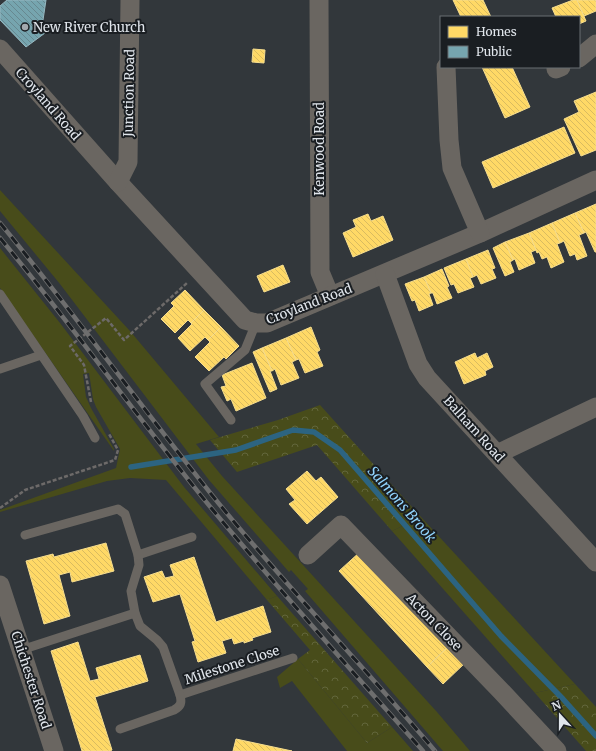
<svg xmlns="http://www.w3.org/2000/svg" width="596" height="751" viewBox="0 0 596 751" font-family="Merriweather,serif">
<style>
.grass{fill:#484c1a}
.forest{fill:url(#forest-crowns)}
.homes{fill:url(#homes-back-hatch);stroke:#f6dd8e}
.public{fill:url(#public-back-hatch);stroke:#96b8c1}
.lines{fill:none;stroke-linecap:round;stroke-linejoin:round}
.stream{stroke:#2c6481;stroke-width:5.5}
.path{stroke:#6d6a69;stroke-width:2.5;stroke-dasharray:4 2;stroke-linecap:butt}
.service{stroke:#6a6661;stroke-width:9}
.minor{stroke:#6a6661;stroke-width:19}
.rail-casing{stroke:#6e6e6e;stroke-width:4.5}
.rail{stroke:#1a1e22;stroke-width:3;stroke-dasharray:9;stroke-linecap:butt}
.poi-dot{fill:#a3a8ad;stroke:#1a1e22;stroke-width:1.5}
.labels{text-anchor:middle;dominant-baseline:central;stroke-width:4;stroke-linejoin:round;paint-order:stroke}
.poi-label{font-size:13px;fill:#e0e5eb;stroke:#1a1e22;text-anchor:start}
.street-label{font-size:13px;fill:#e0e5eb;stroke:#1a1e22}
.water-label{font-size:14px;font-style:italic;fill:#91d4fd;stroke:#1a1e22}
</style>
<defs>
<pattern id="forest-crowns" width="20" height="18" patternUnits="userSpaceOnUse"><rect width="20" height="18" fill="#484c1a"/><path d="M2 6a3 3 0 1 1 6 0M12 15a3 3 0 1 1 6 0" fill="none" stroke="#62663b"/></pattern>
<pattern id="homes-back-hatch" width="6" height="6" patternUnits="userSpaceOnUse"><rect width="6" height="6" fill="#ffd966"/><path d="M-1 5l2 2M0 0l6 6M5-1l2 2" fill="none" stroke="#d9bb60"/></pattern>
<pattern id="public-back-hatch" width="6" height="6" patternUnits="userSpaceOnUse"><rect width="6" height="6" fill="#76a5af"/><path d="M-1 5l2 2M0 0l6 6M5-1l2 2" fill="none" stroke="#678890"/></pattern>
</defs>
<rect width="100%" height="100%" fill="#32373b"/>
<g class="grass">
<polygon points="0,190 130,331 219,437 196,444 222,476 437,712 470,751 443,751 305,591 308,589 291,570 289,572 209,480 60,284 0,211"/>
<polygon points="0,248 60,323 184,487 277,596 267,600 166,480 130,478 107,481 0,512 0,510 116,468 120,449 96,407 93,399 89,373 83,374 86,397 91,408 114,449 114,451 0,288"/>
<polygon points="421,517 575,684 535,693 392,531"/>
<polygon points="298,659 367,743 392,727 413,751 347,751 292,681 280,688 277,677"/>
</g>
<g class="forest">
<polygon points="320,405 421,517 392,531 317,445 237,472 210,440 278,420"/>
<polygon points="277,596 392,727 367,743 298,659 310,650 267,600"/>
<polygon points="575,684 596,707 596,751 586,751 535,693"/>
</g>
<g class="homes">
<polygon points="453,0 483,0 491,17 461,17"/>
<polygon points="573,0 577,0 586,21 579,24 579,17 556,17 552,8"/>
<polygon points="577,0 596,0 596,11 584,16"/>
<polygon points="253,49 265,50 264,63 252,62"/>
<polygon points="482,67 512,67 530,107 505,118"/>
<polygon points="596,92 596,150 581,156 564,119 579,112 574,101"/>
<polygon points="564,127 575,153 493,188 482,162"/>
<polygon points="596,204 596,252 595,252 586,232 584,233 575,213"/>
<polygon points="575,213 584,233 579,235 587,256 577,260 575,254 570,256 564,241 560,243 552,223"/>
<polygon points="368,214 371,221 383,216 393,240 353,257 343,233 356,227 353,220"/>
<polygon points="552,223 560,243 557,244 564,262 551,268 547,257 542,259 539,252 537,253 529,233"/>
<polygon points="529,233 536,250 531,252 535,263 519,270 515,259 513,260 505,242"/>
<polygon points="505,242 513,260 510,262 514,272 505,276 493,248"/>
<polygon points="488,250 495,268 492,269 496,278 481,284 477,275 473,277 466,259"/>
<polygon points="466,259 473,277 470,278 474,287 458,293 454,284 451,285 444,268"/>
<polygon points="283,265 290,282 264,292 257,276"/>
<polygon points="442,269 449,286 447,287 452,298 437,304 433,293 431,293 424,277"/>
<polygon points="424,277 431,293 429,294 433,305 419,311 415,300 412,301 405,284"/>
<polygon points="185,290 204,310 191,323 188,320 175,333 161,319 174,306 171,303"/>
<polygon points="204,310 221,327 208,340 205,337 190,351 178,338 192,324 191,323"/>
<polygon points="221,327 239,346 226,359 224,357 209,371 195,357 210,342 208,340"/>
<polygon points="311,327 320,350 317,352 323,366 305,373 299,359 296,360 286,338"/>
<polygon points="286,338 296,360 292,362 299,378 281,385 275,369 272,371 262,348"/>
<polygon points="262,348 272,371 270,371 277,389 270,392 253,352"/>
<polygon points="475,353 477,358 487,353 493,367 485,371 486,375 464,384 455,362"/>
<polygon points="252,363 266,398 236,411 231,399 227,401 221,387 226,386 222,375"/>
<polygon points="307,471 316,481 321,477 338,497 307,524 289,504 295,500 286,489"/>
<polygon points="106,543 114,571 72,582 70,572 59,575 70,616 44,624 26,561 53,554 54,557"/>
<polygon points="361,551 449,646 427,667 339,571"/>
<polygon points="194,557 216,622 263,606 271,632 252,638 253,640 244,643 244,641 234,644 232,638 222,641 226,653 198,662 192,642 195,641 180,594 153,602 144,577 162,571 165,578 174,576 170,565"/>
<polygon points="78,642 90,681 99,679 96,668 140,655 148,681 95,697 112,750 110,751 82,751 51,651"/>
<polygon points="449,646 465,663 443,684 427,667"/>
<polygon points="236,739 292,751 233,751"/>
</g>
<polygon class="public" points="7,0 46,0 43,20 45,33 26,47 0,20 0,6"/>
<g class="lines">
<polyline class="stream" points="131,467 236,450 293,430 314,432 340,450 501,636 563,699 596,736"/>
<g class="path">
<polyline points="91,402 84,365 70,346 106,318 124,340 187,283"/>
<polyline points="0,508 25,490 115,460 118,450 109,434"/>
</g>
<g class="service">
<polyline points="0,294 83,416 95,438"/>
<polyline points="0,369 41,355"/>
<polyline points="231,420 205,384 245,350 256,323"/>
<polyline points="25,535 118,509 125,514 138,555 139,565 131,591 135,613"/>
<polyline points="138,555 192,537"/>
<polyline points="21,650 135,613 140,626 157,640 163,647 180,695 293,658"/>
<path d="M120 729 174 710C181 706 182 703 180 695"/>
</g>
<g class="minor">
<polyline points="319,0 320,272 330,296"/>
<polyline points="0,49 118,182 245,320 256,323 267,323 480,233 596,180"/>
<polyline points="579,58 596,44"/>
<polyline points="446,67 449,140 452,168 480,233"/>
<polyline points="556,69 561,67"/>
<polyline points="118,182 128,162 130,0"/>
<polyline points="385,274 418,364 427,378 596,562"/>
<polyline points="497,454 596,407"/>
<polyline points="308,555 341,525 501,691 557,751"/>
<polyline points="0,585 54,751"/>
</g>
<defs>
<g id="rail">
<path d="M0 223C76 315 145 413 220 505 289 589 365 668 435 751"/>
<path d="M0 238C73 326 139 420 212 509 280 591 352 671 423 751"/>
</g>
</defs>
<use href="#rail" class="rail-casing"/>
<use href="#rail" class="rail"/>
</g>
<circle class="poi-dot" cx="25" cy="27" r="4"/>
<g class="labels">
<g class="poi-label">
<text x="33" y="27">New River Church</text>
</g>
<g class="street-label">
<text transform="translate(129 93) rotate(-89)">Junction Road</text>
<text transform="translate(48 104) rotate(49)">Croyland Road</text>
<text transform="translate(319 149) rotate(-90)">Kenwood Road</text>
<text transform="translate(309 304) rotate(-21)">Croyland Road</text>
<text transform="translate(474 429) rotate(48)">Balham Road</text>
<text transform="translate(434 622) rotate(46)">Acton Close</text>
<text transform="translate(232 665) rotate(-18)">Milestone Close</text>
<text transform="translate(31 680) rotate(72)">Chichester Road</text>
</g>
<g class="water-label">
<text transform="translate(402 504) rotate(49)">Salmons Brook</text>
</g>
</g>
<rect x="440" y="16" width="140" height="52" fill="#1a1e22" stroke="#696e72"/>
<rect x="448" y="26" width="20" height="12" fill="#ffd966" stroke="#696e72"/>
<text x="476" y="36" font-size="12" fill="#e0e5eb">Homes</text>
<rect x="448" y="46" width="20" height="12" fill="#76a5af" stroke="#696e72"/>
<text x="476" y="56" font-size="12" fill="#e0e5eb">Public</text>
<g transform="translate(560 715) rotate(339)" stroke="#1a1e22" stroke-width="3" paint-order="stroke">
<path d="M0-3L7 15L0 10L-7 15Z" fill="#e0e5eb"/>
<text y="-6" font-size="11" font-weight="bold" text-anchor="middle" fill="#e0e5eb">N</text>
</g>
</svg>
